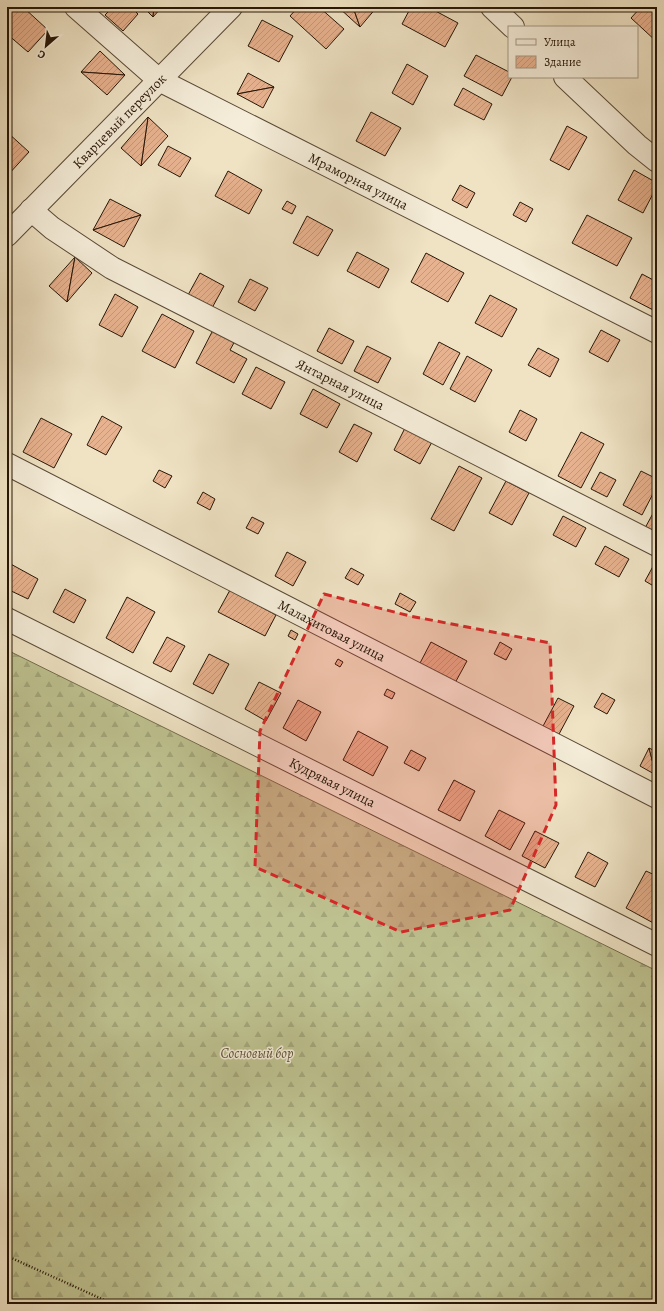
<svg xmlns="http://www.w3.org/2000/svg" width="664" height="1311" viewBox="0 0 664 1311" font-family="Alegreya,serif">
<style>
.forest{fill:url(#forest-firs);stroke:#726c4c}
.building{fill:url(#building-hatch);stroke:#271607}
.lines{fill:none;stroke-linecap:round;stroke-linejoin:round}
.minor-casing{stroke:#594936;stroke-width:24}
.path{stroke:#271607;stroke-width:2.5;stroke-dasharray:1 2;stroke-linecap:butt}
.minor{stroke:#f5edd9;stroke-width:22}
.marked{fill:#d62828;fill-opacity:0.2;stroke:#d62828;stroke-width:3;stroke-dasharray:8 5;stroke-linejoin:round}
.labels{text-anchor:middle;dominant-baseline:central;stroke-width:3;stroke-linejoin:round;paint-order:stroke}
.street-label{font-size:14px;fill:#271607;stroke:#f5edd9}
.park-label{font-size:14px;font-style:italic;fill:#5c5237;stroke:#f5edd9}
</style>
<defs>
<pattern id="forest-firs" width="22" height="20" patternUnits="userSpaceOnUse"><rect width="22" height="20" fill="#bec290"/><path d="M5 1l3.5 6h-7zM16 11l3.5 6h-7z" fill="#a3a67b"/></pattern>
<pattern id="building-hatch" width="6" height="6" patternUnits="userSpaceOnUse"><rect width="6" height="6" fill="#e7b28f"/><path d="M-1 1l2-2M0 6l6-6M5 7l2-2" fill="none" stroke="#c6987a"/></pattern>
</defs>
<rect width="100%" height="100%" fill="#efe3c4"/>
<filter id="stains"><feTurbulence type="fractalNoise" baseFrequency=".005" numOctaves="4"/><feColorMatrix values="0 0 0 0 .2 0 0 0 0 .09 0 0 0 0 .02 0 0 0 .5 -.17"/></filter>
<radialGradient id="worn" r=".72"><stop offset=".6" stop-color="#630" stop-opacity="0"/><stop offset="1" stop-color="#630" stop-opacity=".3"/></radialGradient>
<polygon class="forest" points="7,650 657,971 657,1304 7,1304"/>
<g class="building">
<polygon points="16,7 23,7 48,30 28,52 7,34 7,17"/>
<polygon points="113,7 131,7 138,14 123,31 105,15"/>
<polygon points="143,7 154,7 153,17"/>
<polygon points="154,7 162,7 153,17"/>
<polygon points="298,7 319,7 344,29 326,49 290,16"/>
<polygon points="338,7 353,7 360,27"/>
<polygon points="353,7 377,7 360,27"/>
<polygon points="411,7 428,7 458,23 445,47 402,24"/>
<polygon points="641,7 657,7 657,42 631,18"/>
<polygon points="262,20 293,36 279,62 248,46"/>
<polygon points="100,51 125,75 81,72"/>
<polygon points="476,55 509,72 509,77 512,77 502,96 464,76"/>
<polygon points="407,64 428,76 413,105 392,93"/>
<polygon points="81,72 125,75 107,95"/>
<polygon points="248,73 274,87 237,94"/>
<polygon points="274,87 263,108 237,94"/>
<polygon points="463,88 492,104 484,120 454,105"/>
<polygon points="371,112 401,128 385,156 356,141"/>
<polygon points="148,117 168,136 141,166"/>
<polygon points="148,117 141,166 121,148"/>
<polygon points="567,126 587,137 569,170 550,160"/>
<polygon points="7,132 29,152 7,176"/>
<polygon points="168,146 191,158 180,177 158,165"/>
<polygon points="634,170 657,183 657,186 643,213 618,200"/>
<polygon points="228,171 262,190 249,214 215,196"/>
<polygon points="460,185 475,193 467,208 452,200"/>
<polygon points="110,199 141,215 93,230"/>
<polygon points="287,201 296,206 292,214 282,209"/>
<polygon points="520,202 533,209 526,222 513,215"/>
<polygon points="141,215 124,247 93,230"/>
<polygon points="587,215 632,238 617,266 572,243"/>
<polygon points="307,216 333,230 318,256 293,243"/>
<polygon points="357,252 389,269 379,288 347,271"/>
<polygon points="426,253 464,273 448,302 411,282"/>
<polygon points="75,257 67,302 49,286"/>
<polygon points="75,257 92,273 67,302"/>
<polygon points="200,273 224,286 212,308 188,295"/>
<polygon points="642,274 657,282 657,312 630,298"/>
<polygon points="250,279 268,288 255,311 238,302"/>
<polygon points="115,294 138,307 122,337 99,325"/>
<polygon points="490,295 517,309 502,337 475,323"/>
<polygon points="162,314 194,331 175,368 142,351"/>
<polygon points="329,328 354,341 342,364 317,351"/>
<polygon points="213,330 235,341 230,350 247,359 234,383 196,363"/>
<polygon points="601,330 620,340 608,362 589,352"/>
<polygon points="439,342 460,353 443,385 423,374"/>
<polygon points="367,346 391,358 378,383 354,371"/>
<polygon points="538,348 559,359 550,377 528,365"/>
<polygon points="467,356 492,370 475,402 450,389"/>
<polygon points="256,367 285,382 271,409 242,394"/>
<polygon points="313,389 340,404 327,428 300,414"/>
<polygon points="520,410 537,419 526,441 509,432"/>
<polygon points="102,416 122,427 106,455 87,445"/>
<polygon points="41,418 72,434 54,468 23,452"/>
<polygon points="354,424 372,433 357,462 339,452"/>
<polygon points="405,428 432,442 420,464 394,450"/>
<polygon points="581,432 604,444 581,488 558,476"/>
<polygon points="459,466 482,478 454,531 431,519"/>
<polygon points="159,470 172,476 165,488 153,481"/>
<polygon points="641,471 657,479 657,486 642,515 623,505"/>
<polygon points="600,472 616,480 607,497 591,489"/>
<polygon points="506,481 529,493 512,525 489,513"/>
<polygon points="203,492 215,499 210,510 197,503"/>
<polygon points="657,506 657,535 645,528"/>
<polygon points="563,516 586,528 576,547 553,535"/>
<polygon points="252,517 264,523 258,534 246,528"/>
<polygon points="605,546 629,559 619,577 595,564"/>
<polygon points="287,552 306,562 293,586 275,576"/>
<polygon points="657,559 657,588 645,581"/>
<polygon points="7,562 38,579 28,599 7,589"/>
<polygon points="351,568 364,575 358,585 345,578"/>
<polygon points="65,589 86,600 74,623 53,612"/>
<polygon points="230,590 276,615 265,636 218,612"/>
<polygon points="400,593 416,602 410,612 395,604"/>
<polygon points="127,597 155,612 133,653 106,638"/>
<polygon points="291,630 298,634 295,640 288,636"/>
<polygon points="167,637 185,646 171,672 153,663"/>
<polygon points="431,642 467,661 455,683 419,665"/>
<polygon points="500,642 512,649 506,660 494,654"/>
<polygon points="209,654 229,664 213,694 193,684"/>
<polygon points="338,659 343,662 340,667 335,664"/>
<polygon points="259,682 281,693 266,721 245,709"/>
<polygon points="387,689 395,693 392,699 384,695"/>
<polygon points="602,693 615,700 607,714 594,707"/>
<polygon points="558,698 574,706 558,736 542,728"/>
<polygon points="298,700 321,712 306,741 283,728"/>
<polygon points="358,731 388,747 373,776 343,760"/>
<polygon points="649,748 656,775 640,766"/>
<polygon points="649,748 657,752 656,775"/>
<polygon points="411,750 426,758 419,771 404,763"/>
<polygon points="454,780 475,791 460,821 438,810"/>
<polygon points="499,810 525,823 510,850 485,836"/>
<polygon points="535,831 559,843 545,868 522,856"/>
<polygon points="588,852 608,863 595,887 575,877"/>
<polygon points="646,871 657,876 657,925 626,908"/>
</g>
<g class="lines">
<defs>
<g id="minor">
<path id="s1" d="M76 7 159 80 657 332"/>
<polyline points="492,7 513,27"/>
<polyline points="565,77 637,145 657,161"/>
<path id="s2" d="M31 210 52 228 112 268 657 545"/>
<path id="s3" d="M7 235 231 7"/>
<path id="s4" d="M7 464 657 797"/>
<path id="s5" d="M7 619 657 945"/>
</g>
</defs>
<use href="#minor" class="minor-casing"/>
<polyline class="path" points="7,1256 113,1304"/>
<use href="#minor" class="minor"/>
</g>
<path class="marked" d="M324 594 410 616 550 643 556 805 510 910 401 932 255 867 260 731Z"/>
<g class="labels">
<g class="street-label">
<text stroke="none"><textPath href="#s3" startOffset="160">Кварцевый переулок</textPath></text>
<text stroke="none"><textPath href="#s1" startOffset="334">Мраморная улица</textPath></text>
<text stroke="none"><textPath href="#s2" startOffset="356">Янтарная улица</textPath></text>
<text stroke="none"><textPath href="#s4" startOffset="365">Малахитовая улица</textPath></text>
<text stroke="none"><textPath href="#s5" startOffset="364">Кудрявая улица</textPath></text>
</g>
<g class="park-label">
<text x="257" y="1053">Сосновый бор</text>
</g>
</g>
<rect width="664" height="1311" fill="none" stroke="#efe3c4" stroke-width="24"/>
<rect x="8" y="8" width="648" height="1295" fill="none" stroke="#271607" stroke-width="2"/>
<rect x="12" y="12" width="640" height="1287" fill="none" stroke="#271607"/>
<rect x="508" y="26" width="130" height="52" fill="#f5edd9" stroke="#a39785"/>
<rect x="516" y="39" width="20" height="6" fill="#f5edd9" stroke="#a39785"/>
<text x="544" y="46" font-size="12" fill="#271607">Улица</text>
<rect x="516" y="56" width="20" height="12" fill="url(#building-hatch)" stroke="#a39785"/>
<text x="544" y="66" font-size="12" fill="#271607">Здание</text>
<g transform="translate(46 46) rotate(208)" stroke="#f5edd9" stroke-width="3" paint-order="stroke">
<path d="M0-3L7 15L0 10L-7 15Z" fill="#271607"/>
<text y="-6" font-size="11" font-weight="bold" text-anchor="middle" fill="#271607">С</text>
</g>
<rect width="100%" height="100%" filter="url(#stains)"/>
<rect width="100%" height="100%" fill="url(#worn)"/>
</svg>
